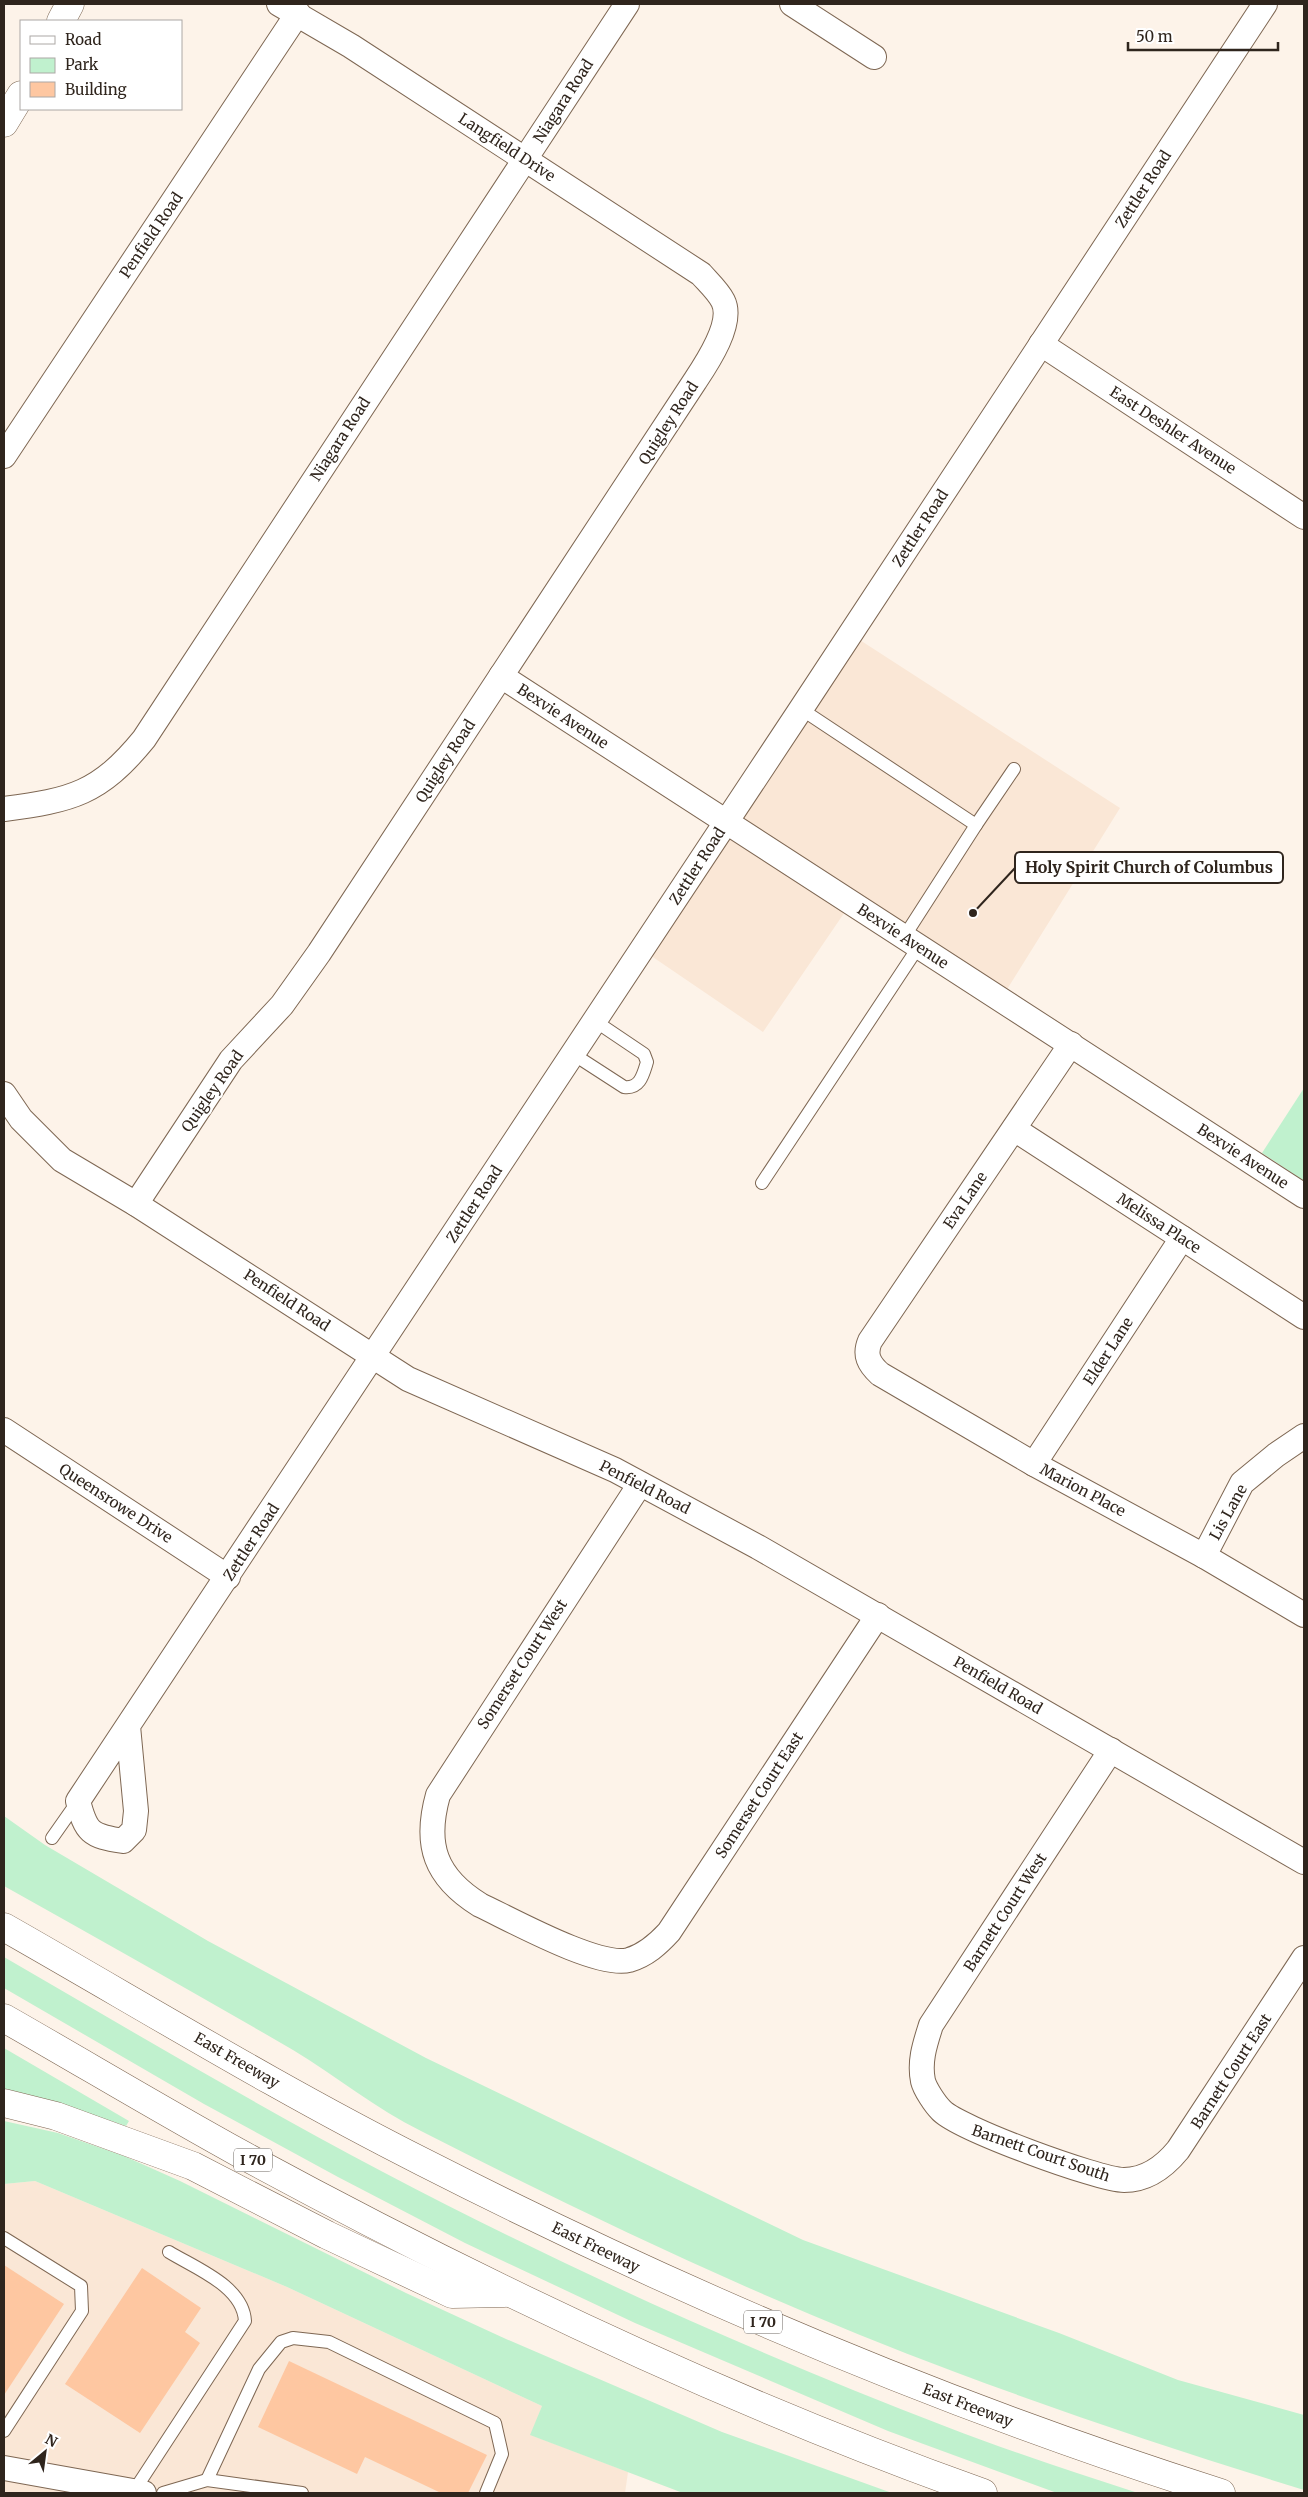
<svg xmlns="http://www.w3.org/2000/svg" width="1308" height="2497" viewBox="0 0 1308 2497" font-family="Merriweather,serif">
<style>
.built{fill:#fae7d6}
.green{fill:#c0f1ce}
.building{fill:#fec7a1}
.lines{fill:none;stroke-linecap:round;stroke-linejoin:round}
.service-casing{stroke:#7e6753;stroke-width:14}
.minor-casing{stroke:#7e6753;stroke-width:26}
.primary-casing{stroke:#7e6753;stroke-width:29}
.motorway-casing{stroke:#7e6753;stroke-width:29}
.service{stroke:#fff;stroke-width:12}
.minor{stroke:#fff;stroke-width:24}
.primary{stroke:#fff;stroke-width:28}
.motorway{stroke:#fff;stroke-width:28}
.labels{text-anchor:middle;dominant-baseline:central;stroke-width:4.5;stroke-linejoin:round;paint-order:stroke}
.shield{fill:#fff;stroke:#6d6661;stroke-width:1}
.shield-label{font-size:14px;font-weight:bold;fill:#2f251d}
.street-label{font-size:15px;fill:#2f251d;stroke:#fff}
.leader{fill:none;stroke:#2f251d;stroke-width:2}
.callout-dot{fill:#2f251d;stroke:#fff;stroke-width:2}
.callout{fill:#fff;stroke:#2f251d;stroke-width:2}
.callout-label{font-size:16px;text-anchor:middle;font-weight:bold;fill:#2f251d}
</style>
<rect width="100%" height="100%" fill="#fdf3e9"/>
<g class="built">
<polygon points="849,633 1120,808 1001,999 851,903 763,1032 641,949"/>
<polygon points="35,2181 287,2287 542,2406 531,2435 628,2472 625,2493 4,2492 4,2184"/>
</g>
<g class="green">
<polygon points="1304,1088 1304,1181 1262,1153"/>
<path d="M4 1816 45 1845 208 1941 426 2058 803 2240 1059 2333 1178 2380 1304 2415V2490C1187 2454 1070 2415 955 2372 773 2304 595 2220 421 2131 376 2109 336 2076 293 2050 197 1994 100 1940 4 1886Z"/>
<path d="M4 1957C130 2030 254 2104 383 2172 565 2268 755 2353 947 2427 1009 2451 1074 2472 1138 2493H1057L888 2431 635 2323 465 2243 338 2177 204 2104 4 1988Z"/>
<polygon points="4,2048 129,2121 126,2126 54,2102 4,2089"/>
<polygon points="4,2121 58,2133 124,2156 180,2181 406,2293 506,2339 722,2432 892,2493 683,2493 530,2435 542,2406 287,2287 35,2181 4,2184"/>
</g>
<g class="building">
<polygon points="4,2265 64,2304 4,2395"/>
<polygon points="142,2268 201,2308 185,2332 200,2343 140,2433 65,2384"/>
<polygon points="289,2361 487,2455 468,2493 441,2493 365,2457 357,2474 258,2427"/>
</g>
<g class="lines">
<defs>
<g id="service">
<polyline points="801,709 976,825 904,937"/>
<polyline points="976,825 1014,769"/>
<path d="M573 1054 624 1087C640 1089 643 1075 647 1062L644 1054 595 1021"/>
<polyline points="762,1183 919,946"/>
<polyline points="52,1838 78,1801"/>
<polyline points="4,2238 81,2286 82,2311 4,2431"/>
<polyline points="207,2480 259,2369 281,2342 293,2338 329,2342 495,2423 502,2454 486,2493"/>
<path d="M134 2491 245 2321C243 2286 195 2268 169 2252"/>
<polyline points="163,2493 207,2480 302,2493"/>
</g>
<g id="minor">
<polyline points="792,4 874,57"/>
<polyline points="1041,344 1304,517"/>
<polyline points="4,456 298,13"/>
<polyline points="501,676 1304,1196"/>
<path d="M4 809C72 800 99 794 144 739L627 4"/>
<path d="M1071 1044 870 1341C864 1355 869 1364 880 1374L1034 1464 1204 1556 1304 1615"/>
<polyline points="4,1094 21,1119 62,1160 136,1204 408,1379 615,1470 758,1547 1304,1862"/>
<polyline points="1014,1129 1304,1317"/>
<path d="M136 1204 231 1060 282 1005 319 953 695 381C707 363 734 323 723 301 718 291 708 282 701 274L351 46 279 4"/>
<polyline points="4,1430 228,1577"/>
<polyline points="1034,1464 1182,1238"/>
<path d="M640 1484 438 1795C424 1845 435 1877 480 1905 512 1920 598 1968 629 1960 646 1955 658 1944 669 1932L878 1615"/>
<polyline points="1204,1556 1242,1483 1276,1455 1304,1436"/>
<path d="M128 1726 136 1811 134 1830 123 1841C90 1836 86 1832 78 1801L801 709 1265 4"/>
<path d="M1111 1750 931 2025C925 2044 919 2061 923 2081 925 2089 935 2104 941 2110 957 2128 1099 2180 1124 2180 1147 2180 1164 2167 1178 2150L1304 1958"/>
<polyline points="4,2468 144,2493"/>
</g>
<g id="primary">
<polyline points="61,21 70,4"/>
<polyline points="4,123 21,95"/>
</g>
<g id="motorway">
<path d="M4 1927C143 2006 280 2090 423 2162 680 2293 946 2406 1221 2493"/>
<path d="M4 2018C83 2063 161 2110 241 2154 480 2284 727 2402 983 2493"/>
<polyline points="4,2103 56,2116 193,2166 327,2235 452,2294 504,2293"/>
</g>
</defs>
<use href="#service" class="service-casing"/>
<use href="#minor" class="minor-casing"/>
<use href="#primary" class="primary-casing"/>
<use href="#motorway" class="motorway-casing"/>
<use href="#service" class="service"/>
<use href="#minor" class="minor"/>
<use href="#primary" class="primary"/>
<use href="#motorway" class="motorway"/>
</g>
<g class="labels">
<g class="shield">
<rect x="234" y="2148.5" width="38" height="23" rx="4"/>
<rect x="744" y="2310.5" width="38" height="23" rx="4"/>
</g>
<g class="shield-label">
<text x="253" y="2160">I 70</text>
<text x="763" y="2322">I 70</text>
</g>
<g class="street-label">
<text transform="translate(563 101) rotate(-57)">Niagara Road</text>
<text transform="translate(507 147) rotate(33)">Langfield Drive</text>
<text transform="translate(1143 189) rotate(-57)">Zettler Road</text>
<text transform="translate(151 235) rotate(-56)">Penfield Road</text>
<text transform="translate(668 423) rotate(-57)">Quigley Road</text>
<text transform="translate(1173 430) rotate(33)">East Deshler Avenue</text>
<text transform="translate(340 439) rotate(-57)">Niagara Road</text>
<text transform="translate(920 528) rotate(-57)">Zettler Road</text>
<text transform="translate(563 716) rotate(33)">Bexvie Avenue</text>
<text transform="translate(445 761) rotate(-57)">Quigley Road</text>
<text transform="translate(697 866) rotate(-57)">Zettler Road</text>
<text transform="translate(903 936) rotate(33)">Bexvie Avenue</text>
<text transform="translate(212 1091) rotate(-55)">Quigley Road</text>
<text transform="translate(1243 1156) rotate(33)">Bexvie Avenue</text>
<text transform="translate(965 1200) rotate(-56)">Eva Lane</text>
<text transform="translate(474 1204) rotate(-57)">Zettler Road</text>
<text transform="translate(1159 1223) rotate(33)">Melissa Place</text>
<text transform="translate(287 1300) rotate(33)">Penfield Road</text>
<text transform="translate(1108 1351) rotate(-57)">Elder Lane</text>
<text transform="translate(645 1487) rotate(27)">Penfield Road</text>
<text transform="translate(1083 1490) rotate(28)">Marion Place</text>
<text transform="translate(116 1503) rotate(33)">Queensrowe Drive</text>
<text transform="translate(1228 1512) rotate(-61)">Lis Lane</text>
<text transform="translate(251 1542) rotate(-57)">Zettler Road</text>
<text transform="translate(522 1664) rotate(-57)">Somerset Court West</text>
<text transform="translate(998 1685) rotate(30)">Penfield Road</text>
<text transform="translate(759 1795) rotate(-57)">Somerset Court East</text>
<text transform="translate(1005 1912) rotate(-57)">Barnett Court West</text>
<text transform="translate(237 2060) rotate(30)">East Freeway</text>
<text transform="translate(1231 2071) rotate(-57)">Barnett Court East</text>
<text transform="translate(1041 2153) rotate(19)">Barnett Court South</text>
<text transform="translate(596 2247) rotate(26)">East Freeway</text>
<text transform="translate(968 2405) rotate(21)">East Freeway</text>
</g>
</g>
<path class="leader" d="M973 913L1015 868"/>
<circle class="callout-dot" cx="973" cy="913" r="5"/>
<rect class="callout" x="1015" y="852" width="268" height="31" rx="5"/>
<g class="callout-label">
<text x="1149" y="873">Holy Spirit Church of Columbus</text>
</g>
<rect width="1308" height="2497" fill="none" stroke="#2f251d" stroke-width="10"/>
<rect x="20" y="20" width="162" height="90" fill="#ffffff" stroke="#aca8a5"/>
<rect x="30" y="36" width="25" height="8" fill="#ffffff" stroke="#aca8a5"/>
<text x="65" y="45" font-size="15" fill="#2f251d">Road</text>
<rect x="30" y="58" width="25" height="15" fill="#c0f1ce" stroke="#aca8a5"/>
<text x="65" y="70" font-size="15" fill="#2f251d">Park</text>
<rect x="30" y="82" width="25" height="15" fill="#fec7a1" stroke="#aca8a5"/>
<text x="65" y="95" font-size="15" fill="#2f251d">Building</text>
<g transform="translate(45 2452) rotate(29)" stroke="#ffffff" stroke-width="4" paint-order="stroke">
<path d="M0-4L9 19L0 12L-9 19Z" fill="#2f251d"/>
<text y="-8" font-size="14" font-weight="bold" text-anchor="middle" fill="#2f251d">N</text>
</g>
<path d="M1128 42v8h150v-8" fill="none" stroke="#2f251d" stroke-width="2.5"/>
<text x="1136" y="42" font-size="15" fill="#2f251d" stroke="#ffffff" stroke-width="4" paint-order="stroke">50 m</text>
</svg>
